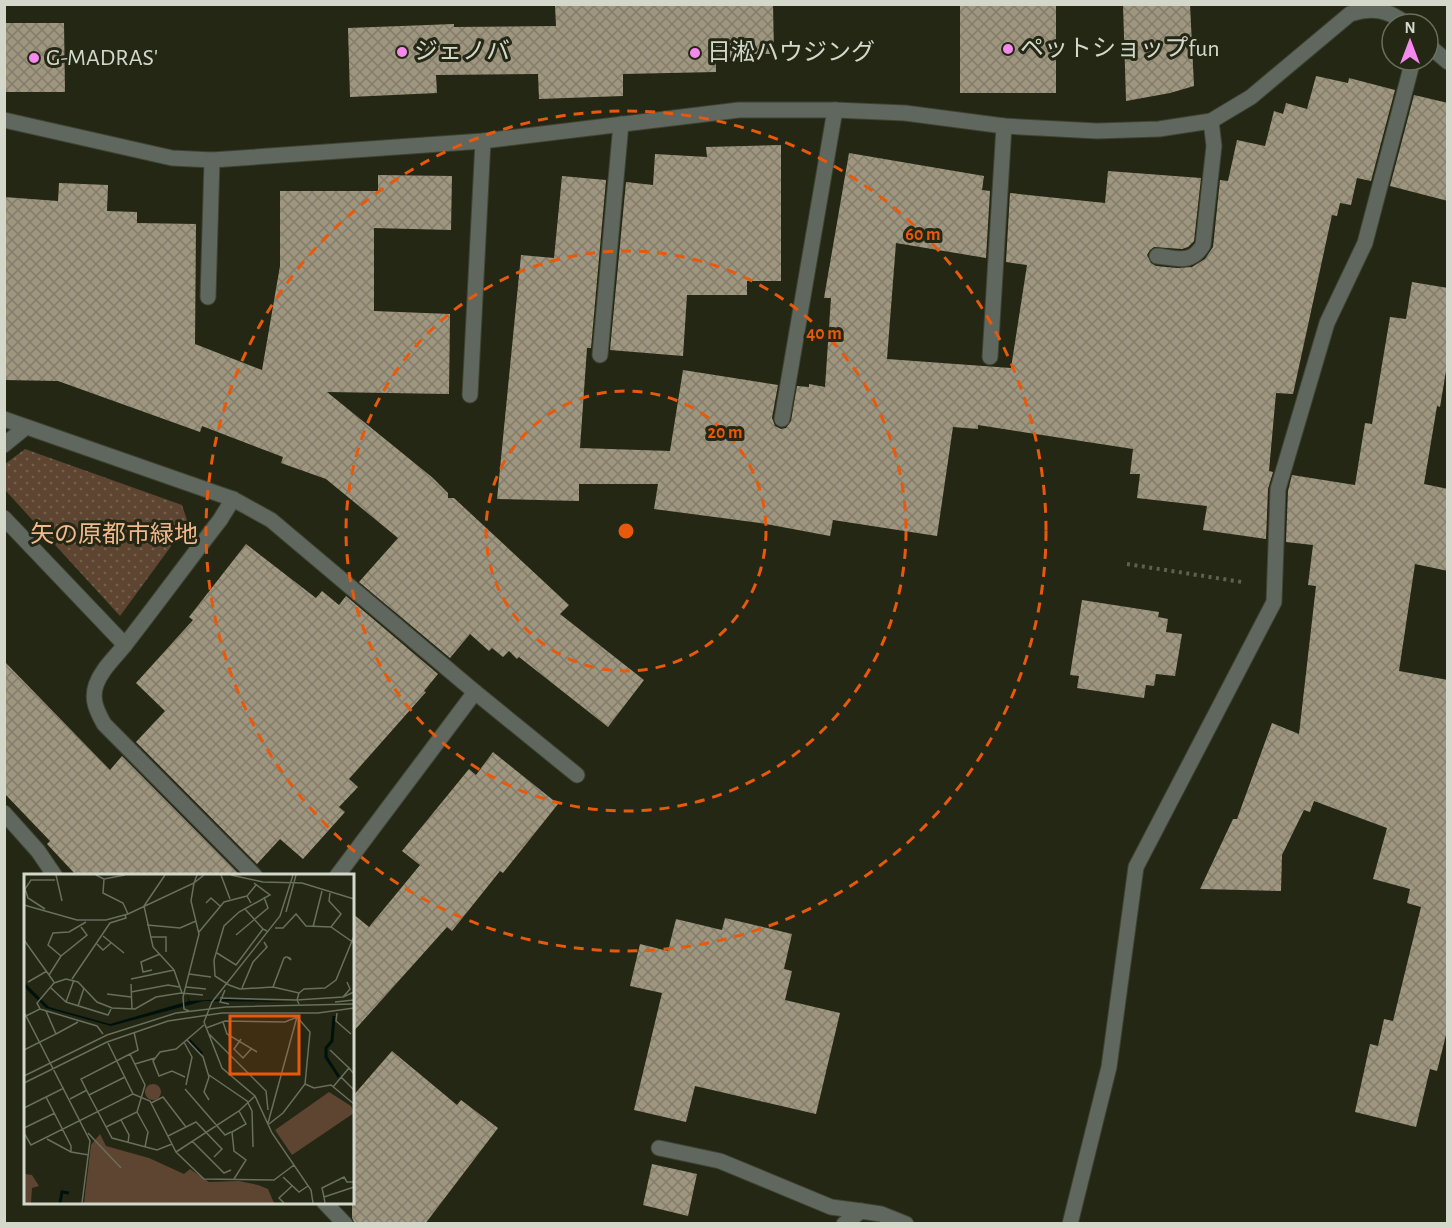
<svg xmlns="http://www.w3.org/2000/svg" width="1452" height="1228" viewBox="0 0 1452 1228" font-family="'Alegreya Sans','Noto Sans JP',sans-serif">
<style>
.park{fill:url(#park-dots)}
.building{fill:url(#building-cross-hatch)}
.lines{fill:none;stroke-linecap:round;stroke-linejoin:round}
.minor-casing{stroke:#3f4331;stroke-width:17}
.path{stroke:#5d6150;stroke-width:4;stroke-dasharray:3 4.5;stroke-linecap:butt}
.minor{stroke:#5f675f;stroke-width:15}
.ring{fill:none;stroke:#e8590c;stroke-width:3;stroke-dasharray:10 8}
.poi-dot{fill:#f689ed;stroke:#232714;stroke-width:2}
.labels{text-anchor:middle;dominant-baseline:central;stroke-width:6;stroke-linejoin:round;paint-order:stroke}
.poi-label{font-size:24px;fill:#d4d8cb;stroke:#232714;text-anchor:start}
.park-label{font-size:24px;fill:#f0b88c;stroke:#232714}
.inset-river{fill:none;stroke:#00110c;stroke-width:3}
.inset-road{fill:none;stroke:#6a6e5d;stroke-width:1.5}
.view{fill:#e8590c;fill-opacity:0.15;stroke:#e8590c;stroke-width:3}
.inset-edge{fill:none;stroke:#d4d8cb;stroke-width:3}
.centre{fill:#e8590c;stroke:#232714;stroke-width:3}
.ring-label{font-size:18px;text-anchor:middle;font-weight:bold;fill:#e8590c;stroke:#232714;stroke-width:6;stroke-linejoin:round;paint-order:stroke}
</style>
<defs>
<pattern id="park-dots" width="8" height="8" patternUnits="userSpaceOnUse" patternTransform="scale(1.5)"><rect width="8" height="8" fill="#5d4531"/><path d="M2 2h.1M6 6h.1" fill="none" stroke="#735f4e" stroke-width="1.8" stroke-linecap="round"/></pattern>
<pattern id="building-cross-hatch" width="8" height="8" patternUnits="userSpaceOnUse" patternTransform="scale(1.5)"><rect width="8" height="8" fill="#9f967f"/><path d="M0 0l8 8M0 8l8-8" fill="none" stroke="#827c6b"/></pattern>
</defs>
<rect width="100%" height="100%" fill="#232714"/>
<polygon class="park" points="25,449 182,505 188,523 120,616 5,490 5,464"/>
<g class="building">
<polygon points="628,4 773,4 774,54 747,54 748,58 716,58 716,72 623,74 623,96 539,99 538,74 436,75 437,93 350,97 348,28 454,24 454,27 556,26 555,6"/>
<rect x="960" y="4" width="96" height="89"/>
<polygon points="1123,4 1190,4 1194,86 1170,93 1126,101"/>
<polygon points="4,23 64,23 65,92 4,92"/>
<polygon points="1316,76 1348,83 1349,78 1395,90 1371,181 1357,178 1351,205 1340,203 1337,216 1332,215 1293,394 1276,393 1269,471 1273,472 1268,489 1266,539 1203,530 1207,506 1137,498 1140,474 1130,474 1133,449 978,425 978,429 953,427 937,536 833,520 830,536 760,523 654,509 658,484 579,484 579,501 497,499 521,255 554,258 562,176 606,180 591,348 587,348 580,448 670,451 683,370 778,385 772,418 775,426 781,429 786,428 791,421 797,386 809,387 809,384 825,387 831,298 824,298 849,153 984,176 982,190 990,191 986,258 896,243 887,359 1011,368 1027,265 1006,262 1010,193 1105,203 1108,171 1201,178 1194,241 1188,247 1182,249 1154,247 1150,250 1147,255 1151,263 1156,266 1177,268 1192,267 1205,259 1213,247 1220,180 1228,181 1237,140 1265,146 1274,111 1283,114 1286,103 1307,109"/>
<polygon points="1414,95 1448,103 1448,201 1390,186"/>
<polygon points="781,145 781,281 747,281 747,295 687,295 683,356 610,350 626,182 653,185 655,154 707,157 706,147"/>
<polygon points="378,175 452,176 451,230 374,228 374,311 450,314 449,394 327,392 433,478 448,493 448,498 454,498 569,605 560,614 644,680 608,727 519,657 517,659 509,651 503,657 492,648 489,651 470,634 450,658 359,582 398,538 326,479 281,463 283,457 202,426 200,432 58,381 4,380 4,197 58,201 59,183 108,185 107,211 137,212 137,223 196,224 195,344 262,370 280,266 280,191 378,191"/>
<polygon points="1412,282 1448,288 1448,359 1440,407 1437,406 1424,484 1448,489 1448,571 1415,564 1399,671 1448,680 1448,1027 1437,1071 1430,1069 1416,1127 1355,1112 1370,1044 1378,1046 1384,1019 1393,1021 1421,907 1407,903 1410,889 1373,879 1387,828 1314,801 1310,812 1304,810 1282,855 1281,891 1200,889 1233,819 1237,819 1272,723 1299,734 1316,586 1308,585 1313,545 1286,542 1288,491 1292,475 1355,485 1365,423 1372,424 1390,317 1406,319"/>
<polygon points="246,544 316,598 322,591 339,605 346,596 438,674 424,691 426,692 349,779 358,787 339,807 345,812 303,859 280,839 257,864 136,742 165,711 136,683 193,620 189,617"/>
<polygon points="1082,600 1159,612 1158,617 1168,619 1166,632 1182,634 1175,676 1156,674 1154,686 1146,685 1144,698 1077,688 1079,676 1070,675"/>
<polygon points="4,661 110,770 122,756 241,876 77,876 47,844 50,841 4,793"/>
<polygon points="493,752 558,804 503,873 500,871 452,931 447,927 352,1033 352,913 369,927 420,865 402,851 469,769 476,775"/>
<polygon points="725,918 792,934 784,969 792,971 785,1000 840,1013 816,1114 695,1086 686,1122 634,1110 662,993 630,986 640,944 668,951 676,919 722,930"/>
<polygon points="392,1051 457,1105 461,1100 498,1128 425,1224 355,1224 352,1218 352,1097"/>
<polygon points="652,1164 697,1174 688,1216 643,1205"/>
</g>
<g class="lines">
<defs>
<g id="minor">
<polyline points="1428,45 1448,62"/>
<path d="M4 120 172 158 212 160 483 141 739 110H835L905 113 1004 126 1097 131 1159 129 1211 121 1251 97 1350 14C1372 7 1388 9 1406 24"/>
<path d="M1157 256C1177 258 1191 265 1203 245L1214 146 1211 121"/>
<polyline points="208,297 212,160"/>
<polyline points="600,355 621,124"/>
<polyline points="990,357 1004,126"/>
<polyline points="470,395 483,141"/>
<polyline points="4,419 233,499 271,520 475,692 577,775"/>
<polyline points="782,419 835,110"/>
<polyline points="4,445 26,427"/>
<path d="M233 499 220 520C189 560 159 601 128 641 117 656 102 668 96 685 91 700 97 711 104 724L255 876"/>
<polyline points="4,518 125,645"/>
<polyline points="4,813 38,851 55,876"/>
<polyline points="337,876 475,692"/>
<polyline points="659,1148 720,1161 831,1207 861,1211"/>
<polyline points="324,1202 345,1224"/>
<polyline points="844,1224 861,1211 881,1214 906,1224"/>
<polyline points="1070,1224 1109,1067 1136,867 1274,602 1278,489 1327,323 1365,243 1413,60"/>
</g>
</defs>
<use href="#minor" class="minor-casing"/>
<polyline class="path" points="1127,564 1242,582"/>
<use href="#minor" class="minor"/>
</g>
<g class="ring">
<circle cx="626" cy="531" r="140"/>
<circle cx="626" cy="531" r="280"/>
<circle cx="626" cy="531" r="420"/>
</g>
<g class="poi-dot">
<circle cx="1008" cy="49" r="6"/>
<circle cx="402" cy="52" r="6"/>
<circle cx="695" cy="53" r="6"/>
<circle cx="34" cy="58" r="6"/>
</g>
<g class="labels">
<g class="poi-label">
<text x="1020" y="49">ペットショップfun</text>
<text x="414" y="52">ジェノバ</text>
<text x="707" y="53">日淞ハウジング</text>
<text x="46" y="58">G-MADRAS'</text>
</g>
<g class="park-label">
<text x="114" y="535">矢の原都市緑地</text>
</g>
</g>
<g transform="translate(24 874)">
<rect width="330" height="330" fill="#232714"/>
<path d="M1 300 8 301 15 312 8 314 7 329H0Z" fill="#5d4531"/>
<path d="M121 218a8 8 0 1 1 16 0a8 8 0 1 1-16 0ZM76 260 82 272 125 284 160 300 166 295 185 308 215 307 234 311 244 315 250 329H60L67 271Z" fill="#5d4531"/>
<path d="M305 218 327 232 330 239 268 281 251 256ZM166 310 168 318 175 316 181 329H147L144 314ZM225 312 232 314 246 329H208L212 319ZM110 318 112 329H85L83 324Z" fill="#5d4531"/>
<path d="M0 108 25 133 86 150 165 127 163 120 166 127 204 125 270 128 180 127 87 152 22 134 0 113Z" fill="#00110c"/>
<path class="inset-river" d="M310 142 308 167 302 174V183L315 203M165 166 178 180M36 329 38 318 45 319"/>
<path class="inset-road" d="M32 1 38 27M72 1 80 5 79 19 99 29 104 40M141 1 120 32 129 73 150 96 158 119M197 1 206 25M207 1 239 8 278 9 330 25M269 1 256 42 188 128 180 148 198 194 231 222 248 259 287 316 289 329M80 5 101 1M230 9 246 21 215 38 200 52 190 86 191 102 205 111 216 115 249 113 275 119 280 115 301 114 312 106 330 62M306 19 305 27 317 40 307 53M182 29 187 24 196 32M227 29 223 22 232 11M0 31 53 46H82L104 40 170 9 173 1M21 35 4 24 1 15 7 6H31M221 35 239 55M262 38 272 1M123 51 156 54 172 47M289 53 298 17M251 54H259L272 40 282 52 307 53 330 69M175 58 200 28 223 22M212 61 244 34 240 23M79 62 100 79M126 63H142V78M0 66 30 108M73 70 79 76 87 69M193 79 212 91 239 55 243 57M37 82 24 71 29 59 45 58 62 48M128 96 119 98 117 88 136 80M165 100 187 103M25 101 37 82 63 61 57 53M48 105 86 49 102 44 101 41M107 105 150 96M4 108 23 97M323 108 326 115 319 123 330 118M107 110 108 135M26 113 42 128 84 141 87 135M162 113 182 115M249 113 260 84 262 83H263L266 84 267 86 263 83M218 114 229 88 243 73 240 68M201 116 196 128 205 130M107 118 144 111 155 113M275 119 273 126 319 123M83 120 107 123M196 124 273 126 275 130M42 128 50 106M311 128 330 126M54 132 60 114M16 135 73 152 79 160M165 137 160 135 159 123 175 60 167 27 170 9 180 1M0 138 66 267 58 329M313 139 312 147 327 160M0 143 16 135 13 129 30 109 42 105 54 108 73 128 88 134 111 135 132 123 157 119 179 121M199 148 203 160 233 178M182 154 201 147 261 148 273 143 244 249M32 160 54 148M185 160 242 217 244 236M217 165 210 175 219 184 228 174M163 166 179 183 185 203 180 218 185 226M160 168 168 183 162 211M0 176 32 160 22 137M306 176 325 194M111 190 131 184M185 201 223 227 228 237 229 273M0 202 83 161 152 139 202 133 330 130M101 203 65 221 57 205 106 180M161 203 148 197 135 202 129 187 136 178 152 175 180 151M317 203 330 216M0 209 83 168 144 147 198 139H294L330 134M281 210 290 214 307 211 330 230M309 213 325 194 330 200M161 215 201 261 207 258M109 220 126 227 152 278 180 305 250 306 270 291M65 221 88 264 133 276 148 270M22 223 47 272V278M46 225 63 216M127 229 139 223 162 253 144 262M0 234 40 214M113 238 124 258 121 273M97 246 105 261 104 269M245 250 259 239 281 210 286 158 273 143M82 253 113 238 121 211 106 180 114 176 110 158M162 253 172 248 198 275 190 283M0 254 31 239M0 259 7 271 109 220 84 169M64 259 97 294M23 265 47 278 65 281M168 267 200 299 207 296M152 278 215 237 231 222M259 303 275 318 284 312M210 305 222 286 210 277 208 258 222 250 215 237M300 323 298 314 320 303 323 308H330M260 329 255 324 268 312M301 329 300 323 330 313"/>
<path class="view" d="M206 142H275V200H206Z"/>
<rect width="330" height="330" class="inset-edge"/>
</g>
<circle cx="626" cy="531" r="9" class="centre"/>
<g class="ring-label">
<text x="923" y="240">60 m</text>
<text x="824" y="339">40 m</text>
<text x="725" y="438">20 m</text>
</g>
<rect width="1452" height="1228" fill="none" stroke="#d4d8cb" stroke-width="12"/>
<g transform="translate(1410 42)"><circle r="28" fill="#232714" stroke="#6a6e5d" stroke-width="1.5"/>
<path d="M0-4.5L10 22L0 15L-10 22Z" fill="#f689ed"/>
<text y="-9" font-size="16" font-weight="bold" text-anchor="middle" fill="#d4d8cb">N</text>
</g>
</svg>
